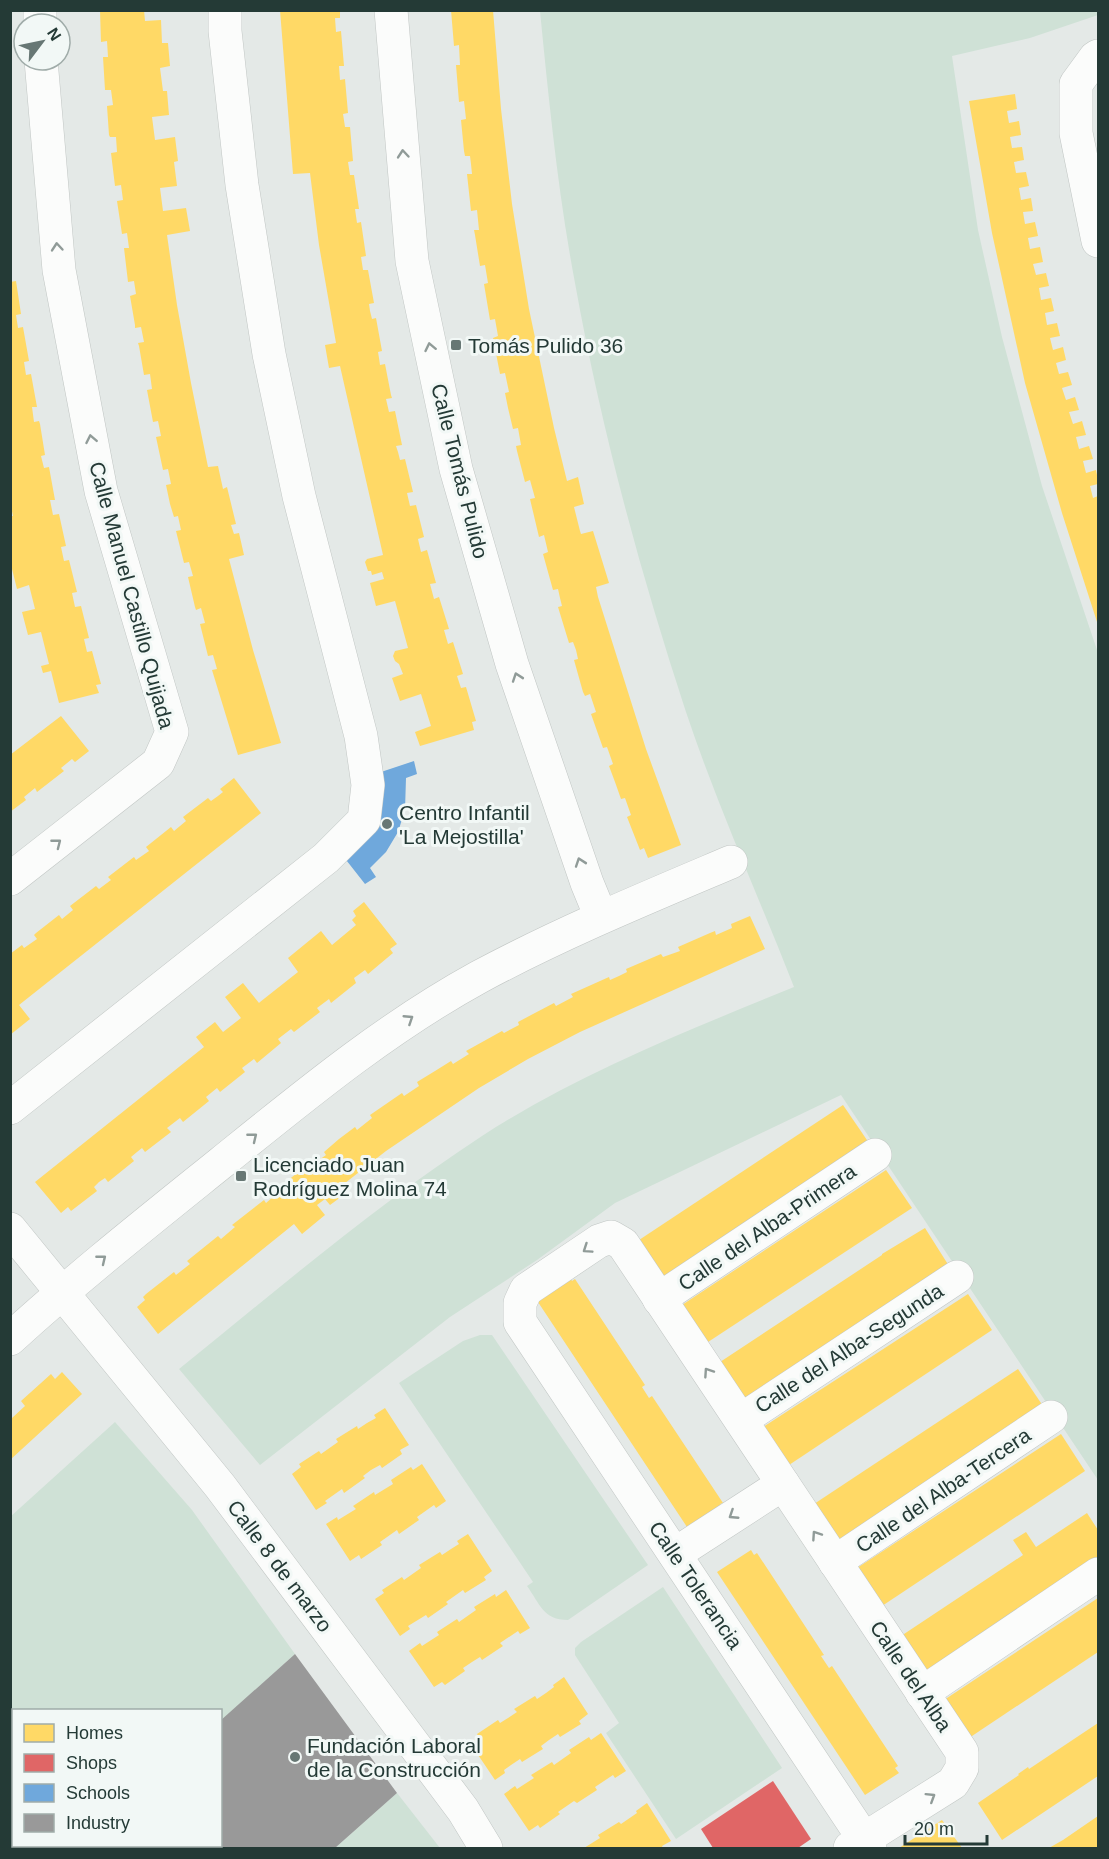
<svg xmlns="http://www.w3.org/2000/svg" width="1109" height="1859" viewBox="0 0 1109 1859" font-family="Helvetica,sans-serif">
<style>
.green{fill:#cfe1d6}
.homes{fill:#ffd966}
.shops{fill:#e06666}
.schools{fill:#6fa8dc}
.industry{fill:#999}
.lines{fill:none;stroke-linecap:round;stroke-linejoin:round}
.street-casing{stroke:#c1c6c4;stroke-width:34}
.street{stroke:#fbfcfb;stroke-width:33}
.oneway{stroke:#909b98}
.poi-dot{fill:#677774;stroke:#f2f8f6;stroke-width:2}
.labels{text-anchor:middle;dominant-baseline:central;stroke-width:6;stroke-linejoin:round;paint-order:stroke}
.poi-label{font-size:21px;fill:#243a36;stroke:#f2f8f6;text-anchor:start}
.street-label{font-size:21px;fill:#243a36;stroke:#f2f8f6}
</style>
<rect width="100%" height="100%" fill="#e4e9e7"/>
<g class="green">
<path d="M540 11H1098V15L1030 38 952 56 978 230 1002 337 1042 486 1098 653V1480L841 1095 615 1203 537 1260 450 1317 260 1465 179 1369C278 1289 375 1206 482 1136 579 1073 687 1031 794 987 758 895 717 805 686 712 640 572 601 428 575 283 558 193 549 102 540 11Z"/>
<path d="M480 1335H492L648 1565 568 1620C543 1620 540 1604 527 1586L533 1582 399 1383 463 1341Z"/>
<polygon points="115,1422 192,1510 295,1654 221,1721 220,1710 14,1710 14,1846 83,1846 80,1848 11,1848 10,1517"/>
<polygon points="663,1587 782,1768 676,1839 606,1733 619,1723 575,1655 575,1648 581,1642"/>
<polygon points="397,1793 440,1848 335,1848"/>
</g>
<g class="homes">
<polygon points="100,10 144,10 145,21 161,20 162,43 168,43 170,66 160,68 163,91 167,91 169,115 152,117 155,140 175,137 178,161 174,162 177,186 160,188 163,211 186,208 190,231 167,235 177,305 191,383 208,467 218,466 223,489 227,487 236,524 231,525 234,534 239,533 244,555 229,559 253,650 281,743 238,755 212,670 217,669 213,655 208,656 200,624 205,623 201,608 196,610 195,607 188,577 193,576 189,562 184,563 176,531 181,530 178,516 174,517 170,504 166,485 171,484 168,469 163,470 156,437 161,436 158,421 153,422 147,390 152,389 150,374 144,375 139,346 138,343 144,342 141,327 135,328 135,325 130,296 136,294 134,281 128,282 124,248 129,248 127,233 122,234 117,201 123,200 121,185 115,186 111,153 117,152 116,137 110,137 109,135 107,106 113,105 111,90 105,90 103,57 108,57 107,41 101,42"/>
<polygon points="280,10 340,10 340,18 335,18 336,32 341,31 344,66 339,66 340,80 345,79 348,113 343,114 345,127 350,127 353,161 348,162 350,175 354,175 359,209 355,209 357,223 361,222 366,256 361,257 363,270 368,270 374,303 369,304 370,311 372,319 376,318 382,351 378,352 379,358 380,365 385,364 391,395 392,398 386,399 389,412 395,411 402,445 396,446 398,452 400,460 405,459 413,492 407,493 410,506 416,505 424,537 418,539 421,552 427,550 436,583 430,584 434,599 439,597 449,629 444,630 448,644 453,642 463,674 457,676 461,688 466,687 476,721 472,722 474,730 420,746 415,732 431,726 421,694 400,701 392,678 403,674 399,664 395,661 393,656 395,651 408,648 395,601 376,606 370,583 384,579 382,572 372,575 371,571 368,571 365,562 367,559 383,555 340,366 329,368 325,345 336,343 319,245 310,173 293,174"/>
<polygon points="451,10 493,10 501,109 512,204 529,309 554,428 567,481 578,477 584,504 574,507 580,531 581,534 593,531 609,583 596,587 598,597 646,749 681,845 648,858 644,848 640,850 627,817 631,815 625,798 621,799 615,782 609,766 613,764 607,747 603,748 591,714 596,712 590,694 585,696 583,692 574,660 578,659 576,650 573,642 569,643 558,607 562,606 560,598 558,589 553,590 543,554 548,552 544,535 539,537 530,499 535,498 530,480 525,482 517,451 516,446 521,445 518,428 513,429 508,408 505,393 509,392 505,373 500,374 493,338 498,336 495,319 490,320 484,284 488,283 485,265 480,266 475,235 474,230 479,230 477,210 471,211 467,174 472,174 471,164 470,156 465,156 464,151 461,120 466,119 464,101 459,102 456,65 460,65 459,45 454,46"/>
<polygon points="1015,94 1017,109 1007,111 1009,123 1019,121 1021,135 1010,137 1012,148 1022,147 1024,160 1014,162 1016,173 1026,172 1029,186 1019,188 1021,200 1031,198 1033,211 1023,212 1025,224 1035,222 1038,236 1028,238 1030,249 1040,247 1043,262 1033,264 1036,275 1046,273 1049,286 1039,288 1041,300 1051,298 1054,311 1045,313 1047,325 1057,323 1060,336 1050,338 1053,350 1063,347 1066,360 1056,363 1059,374 1068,372 1072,385 1062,388 1066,400 1075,397 1079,410 1069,412 1073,424 1082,421 1086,435 1076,437 1079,449 1089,446 1093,459 1083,461 1086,473 1096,470 1098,480 1098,484 1090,486 1093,498 1098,496 1098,625 1062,513 1025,383 992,233 969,101"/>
<polygon points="16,281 21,314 16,315 18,328 23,327 29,361 24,362 26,375 31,374 37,407 32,407 34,422 39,421 40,424 45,455 41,456 44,468 49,467 55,500 50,500 53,515 59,514 66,546 61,547 64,561 69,560 77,592 72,593 75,607 81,606 89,638 84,639 87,652 92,651 101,684 96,685 99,693 59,703 51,671 43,673 41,666 49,664 41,632 28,635 22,612 35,609 29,585 17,589 10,561 10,516 13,516 10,502 10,282"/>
<polygon points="61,716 89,751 75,762 72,759 61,768 64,771 37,792 35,788 24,797 26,800 10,812 10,755"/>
<polygon points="234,778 261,813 19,1005 30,1019 10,1035 10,954 22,945 24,948 37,939 34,935 36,933 59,915 62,919 73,910 70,906 96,886 99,889 111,880 108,877 134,857 136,860 149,851 146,847 171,827 174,831 186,821 183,817 208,798 211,801 218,796 223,792 220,789"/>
<polygon points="364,902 397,944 390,949 393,953 368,974 365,970 354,978 356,983 331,1003 329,999 317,1008 320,1012 294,1032 291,1029 278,1039 281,1043 257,1063 254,1059 242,1068 245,1072 220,1092 217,1088 206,1097 209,1101 183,1122 180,1118 167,1128 171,1132 145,1152 142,1148 137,1152 131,1157 134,1161 108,1182 105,1178 99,1182 94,1187 97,1191 71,1211 68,1207 61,1213 35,1182 204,1047 196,1037 215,1022 223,1032 241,1018 225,997 243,983 259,1003 260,1002 298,972 288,958 321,931 332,945 356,925 352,920 356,916 353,911"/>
<polygon points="750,916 765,949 580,1032 528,1059 479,1088 386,1151 340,1187 345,1194 330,1205 325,1199 317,1205 325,1215 302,1234 294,1224 158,1334 137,1307 145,1300 143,1297 146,1294 174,1272 176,1275 190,1264 187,1261 218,1236 221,1239 235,1227 232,1225 264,1200 266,1203 281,1190 278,1188 310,1163 312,1166 319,1160 326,1155 324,1152 339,1139 355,1127 357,1130 372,1118 370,1115 402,1093 404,1096 419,1086 417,1082 435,1071 451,1061 453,1064 469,1054 466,1051 502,1031 504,1033 519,1025 518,1022 533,1014 554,1003 556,1006 573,997 571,994 609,977 610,980 619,976 627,972 626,969 661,954 663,957 680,951 678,947 710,933 715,931 716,935 732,928 731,924"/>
<polygon points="843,1105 869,1143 662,1280 636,1242"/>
<polygon points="886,1170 912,1208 705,1344 679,1307"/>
<polygon points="925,1228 949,1266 743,1402 717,1364 882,1255 882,1254"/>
<polygon points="570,1277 572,1281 575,1279 645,1385 642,1387 649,1398 652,1396 723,1503 720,1504 723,1508 689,1530 536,1299"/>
<polygon points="968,1294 992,1330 786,1467 760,1429"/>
<polygon points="1018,1369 1043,1406 837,1544 811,1506"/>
<polygon points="62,1372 82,1394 10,1460 10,1416 12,1418 25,1406 21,1401 51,1374 55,1379"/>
<polygon points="385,1408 409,1445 400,1450 402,1454 382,1468 380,1465 371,1470 363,1476 365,1478 344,1493 342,1489 325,1501 327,1503 316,1510 292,1474 301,1467 299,1464 319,1451 321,1454 338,1442 336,1439 357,1426 358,1429 367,1423 376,1418 374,1415"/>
<polygon points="1061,1434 1085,1471 879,1608 854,1570"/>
<polygon points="422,1464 446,1501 436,1508 434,1505 417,1517 419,1520 399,1534 397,1530 380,1542 382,1545 361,1559 359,1555 350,1561 326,1524 337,1517 338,1520 356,1509 353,1506 374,1492 375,1495 393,1484 391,1480 411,1467 413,1470"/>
<polygon points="1087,1513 1098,1530 1098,1560 923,1676 898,1638 1023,1555 1013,1540 1026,1532 1036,1547"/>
<polygon points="468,1534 492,1571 484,1577 486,1580 465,1593 463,1590 446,1602 448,1604 428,1618 426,1615 408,1626 410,1629 400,1636 375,1599 384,1593 382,1590 402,1577 404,1580 421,1568 419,1565 440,1552 442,1555 451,1549 459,1544 457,1541"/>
<polygon points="751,1550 754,1555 757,1553 824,1655 821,1656 829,1668 832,1666 898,1766 895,1768 899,1773 865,1795 717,1572"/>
<polygon points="506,1590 530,1628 520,1634 518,1631 500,1643 503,1646 482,1660 480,1657 472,1662 463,1668 465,1671 445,1685 442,1682 434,1687 409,1651 420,1643 422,1646 439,1635 437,1632 457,1619 459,1622 476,1610 474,1607 495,1594 496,1597"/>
<polygon points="1098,1598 1098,1652 966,1740 941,1702"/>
<polygon points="564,1677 588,1714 579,1721 581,1724 560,1737 558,1734 549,1740 541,1746 543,1749 522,1762 520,1759 511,1765 504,1770 505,1773 495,1780 470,1743 479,1737 477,1734 498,1720 500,1723 508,1718 517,1712 514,1709 535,1696 537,1699 546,1693 554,1687 553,1685"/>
<polygon points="1098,1723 1098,1776 1002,1840 978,1803 1019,1775 1018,1774 1028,1767 1029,1769"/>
<polygon points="601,1733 626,1771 615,1778 613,1775 595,1787 597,1790 577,1803 574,1801 558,1812 560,1814 540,1828 538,1825 529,1831 504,1794 515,1786 517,1789 534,1778 531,1775 552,1762 554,1765 571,1753 569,1750 589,1737 591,1740"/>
<polygon points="647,1803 671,1841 662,1846 663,1848 584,1848 600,1838 598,1835 619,1822 621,1824 637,1813 636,1811"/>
<polygon points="1098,1816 1098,1848 1049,1848 1063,1840"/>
<polygon points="942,1820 962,1848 899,1848"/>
</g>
<polygon class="shops" points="773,1781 811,1839 798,1848 713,1848 701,1829"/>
<polygon class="schools" points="414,761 417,774 406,778 405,810 398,832 386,852 370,868 376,877 365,884 343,856 381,772"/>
<polygon class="industry" points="295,1654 397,1793 335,1848 80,1848 83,1846 220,1846 220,1721"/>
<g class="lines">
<defs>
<g id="street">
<polyline points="40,10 40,24"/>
<polyline points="391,10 412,261 456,469 512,664 587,883 601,917"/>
<polyline points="1098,56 1095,58 1076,84 1076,133 1098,241"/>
<polyline points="10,879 158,763 172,732 101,491 59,270 41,60"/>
<polyline points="10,1108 326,858 364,820 368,785 361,736 299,496 269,354 242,185 225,31 225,10"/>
<polyline points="10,1229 220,1486 463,1810 486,1848"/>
<polyline points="659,1299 875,1155"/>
<path d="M10 1339C78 1277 150 1220 222 1162 305 1095 386 1028 479 977 561 933 646 898 731 862"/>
<polyline points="741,1420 957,1277"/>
<polyline points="675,1554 783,1484"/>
<polyline points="835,1562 1051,1417"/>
<polyline points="922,1693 1098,1574"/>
<polyline points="850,1848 864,1839 953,1783 962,1768 962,1752 623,1244 611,1237 599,1241 526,1290 520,1303 520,1322 864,1839 870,1848"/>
</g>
</defs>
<use href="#street" class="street-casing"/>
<use href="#street" class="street"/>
</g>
<defs><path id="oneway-chevron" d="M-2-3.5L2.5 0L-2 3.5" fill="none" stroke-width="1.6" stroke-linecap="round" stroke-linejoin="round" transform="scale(1.5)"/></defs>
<g class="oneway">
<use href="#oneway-chevron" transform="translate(403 154) rotate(-95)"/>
<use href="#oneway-chevron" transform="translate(57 247) rotate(-95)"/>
<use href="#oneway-chevron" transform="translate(430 347) rotate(-102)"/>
<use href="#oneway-chevron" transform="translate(91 439) rotate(-101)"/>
<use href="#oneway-chevron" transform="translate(517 677) rotate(-109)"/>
<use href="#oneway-chevron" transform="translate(57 843) rotate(-38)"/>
<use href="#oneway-chevron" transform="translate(580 862) rotate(-109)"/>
<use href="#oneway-chevron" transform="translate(409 1019) rotate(-33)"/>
<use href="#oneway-chevron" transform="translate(253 1137) rotate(-39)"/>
<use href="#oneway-chevron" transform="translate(587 1249) rotate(146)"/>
<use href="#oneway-chevron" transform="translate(102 1259) rotate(-39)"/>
<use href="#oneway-chevron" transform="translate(708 1372) rotate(-124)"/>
<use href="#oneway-chevron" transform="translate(733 1515) rotate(147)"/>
<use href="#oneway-chevron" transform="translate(816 1535) rotate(-124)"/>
<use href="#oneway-chevron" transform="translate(931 1797) rotate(-32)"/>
</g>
<g class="poi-dot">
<rect x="450" y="339" width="12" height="12" rx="3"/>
<circle cx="387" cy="824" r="6"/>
<rect x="235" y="1170" width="12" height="12" rx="3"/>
<circle cx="295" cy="1757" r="6"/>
</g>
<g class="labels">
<g class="poi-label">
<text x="468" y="345">Tomás Pulido 36</text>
<text x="399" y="812">Centro Infantil<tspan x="399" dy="24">'La Mejostilla'</tspan></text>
<text x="253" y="1164">Licenciado Juan<tspan x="253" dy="24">Rodríguez Molina 74</tspan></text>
<text x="307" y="1745">Fundación Laboral<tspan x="307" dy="24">de la Construcción</tspan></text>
</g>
<g class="street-label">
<text transform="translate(460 471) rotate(76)">Calle Tomás Pulido</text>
<text transform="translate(132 595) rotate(75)">Calle Manuel Castillo Quijada</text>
<text transform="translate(767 1227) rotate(-34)">Calle del Alba-Primera</text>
<text transform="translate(849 1348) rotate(-33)">Calle del Alba-Segunda</text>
<text transform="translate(943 1490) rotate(-34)">Calle del Alba-Tercera</text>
<text transform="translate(280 1566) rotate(53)">Calle 8 de marzo</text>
<text transform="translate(696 1585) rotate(56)">Calle Tolerancia</text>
<text transform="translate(911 1676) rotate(56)">Calle del Alba</text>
</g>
</g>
<rect width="1109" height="1859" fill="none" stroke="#243a36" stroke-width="24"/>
<rect x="12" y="1709" width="210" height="138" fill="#f2f8f6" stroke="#a0aca9" stroke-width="1.5"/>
<rect x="24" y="1724" width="30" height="18" fill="#ffd966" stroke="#a0aca9" stroke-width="1.5"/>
<text x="66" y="1739" font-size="18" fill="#243a36">Homes</text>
<rect x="24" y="1754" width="30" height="18" fill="#e06666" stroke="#a0aca9" stroke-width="1.5"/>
<text x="66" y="1769" font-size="18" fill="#243a36">Shops</text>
<rect x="24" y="1784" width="30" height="18" fill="#6fa8dc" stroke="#a0aca9" stroke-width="1.5"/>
<text x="66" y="1799" font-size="18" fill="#243a36">Schools</text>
<rect x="24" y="1814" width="30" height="18" fill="#999999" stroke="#a0aca9" stroke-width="1.5"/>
<text x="66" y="1829" font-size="18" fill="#243a36">Industry</text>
<g transform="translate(42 42) rotate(58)"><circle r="28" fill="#f2f8f6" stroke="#a0aca9" stroke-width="1.5"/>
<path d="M0-4.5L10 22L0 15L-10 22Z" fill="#677774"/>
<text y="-9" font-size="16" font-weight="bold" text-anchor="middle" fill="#243a36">N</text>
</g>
<path d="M905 1835v9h82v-9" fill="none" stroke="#243a36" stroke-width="3"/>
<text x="914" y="1835" font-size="18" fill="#243a36" stroke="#f2f8f6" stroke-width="4.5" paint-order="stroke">20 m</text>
</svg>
